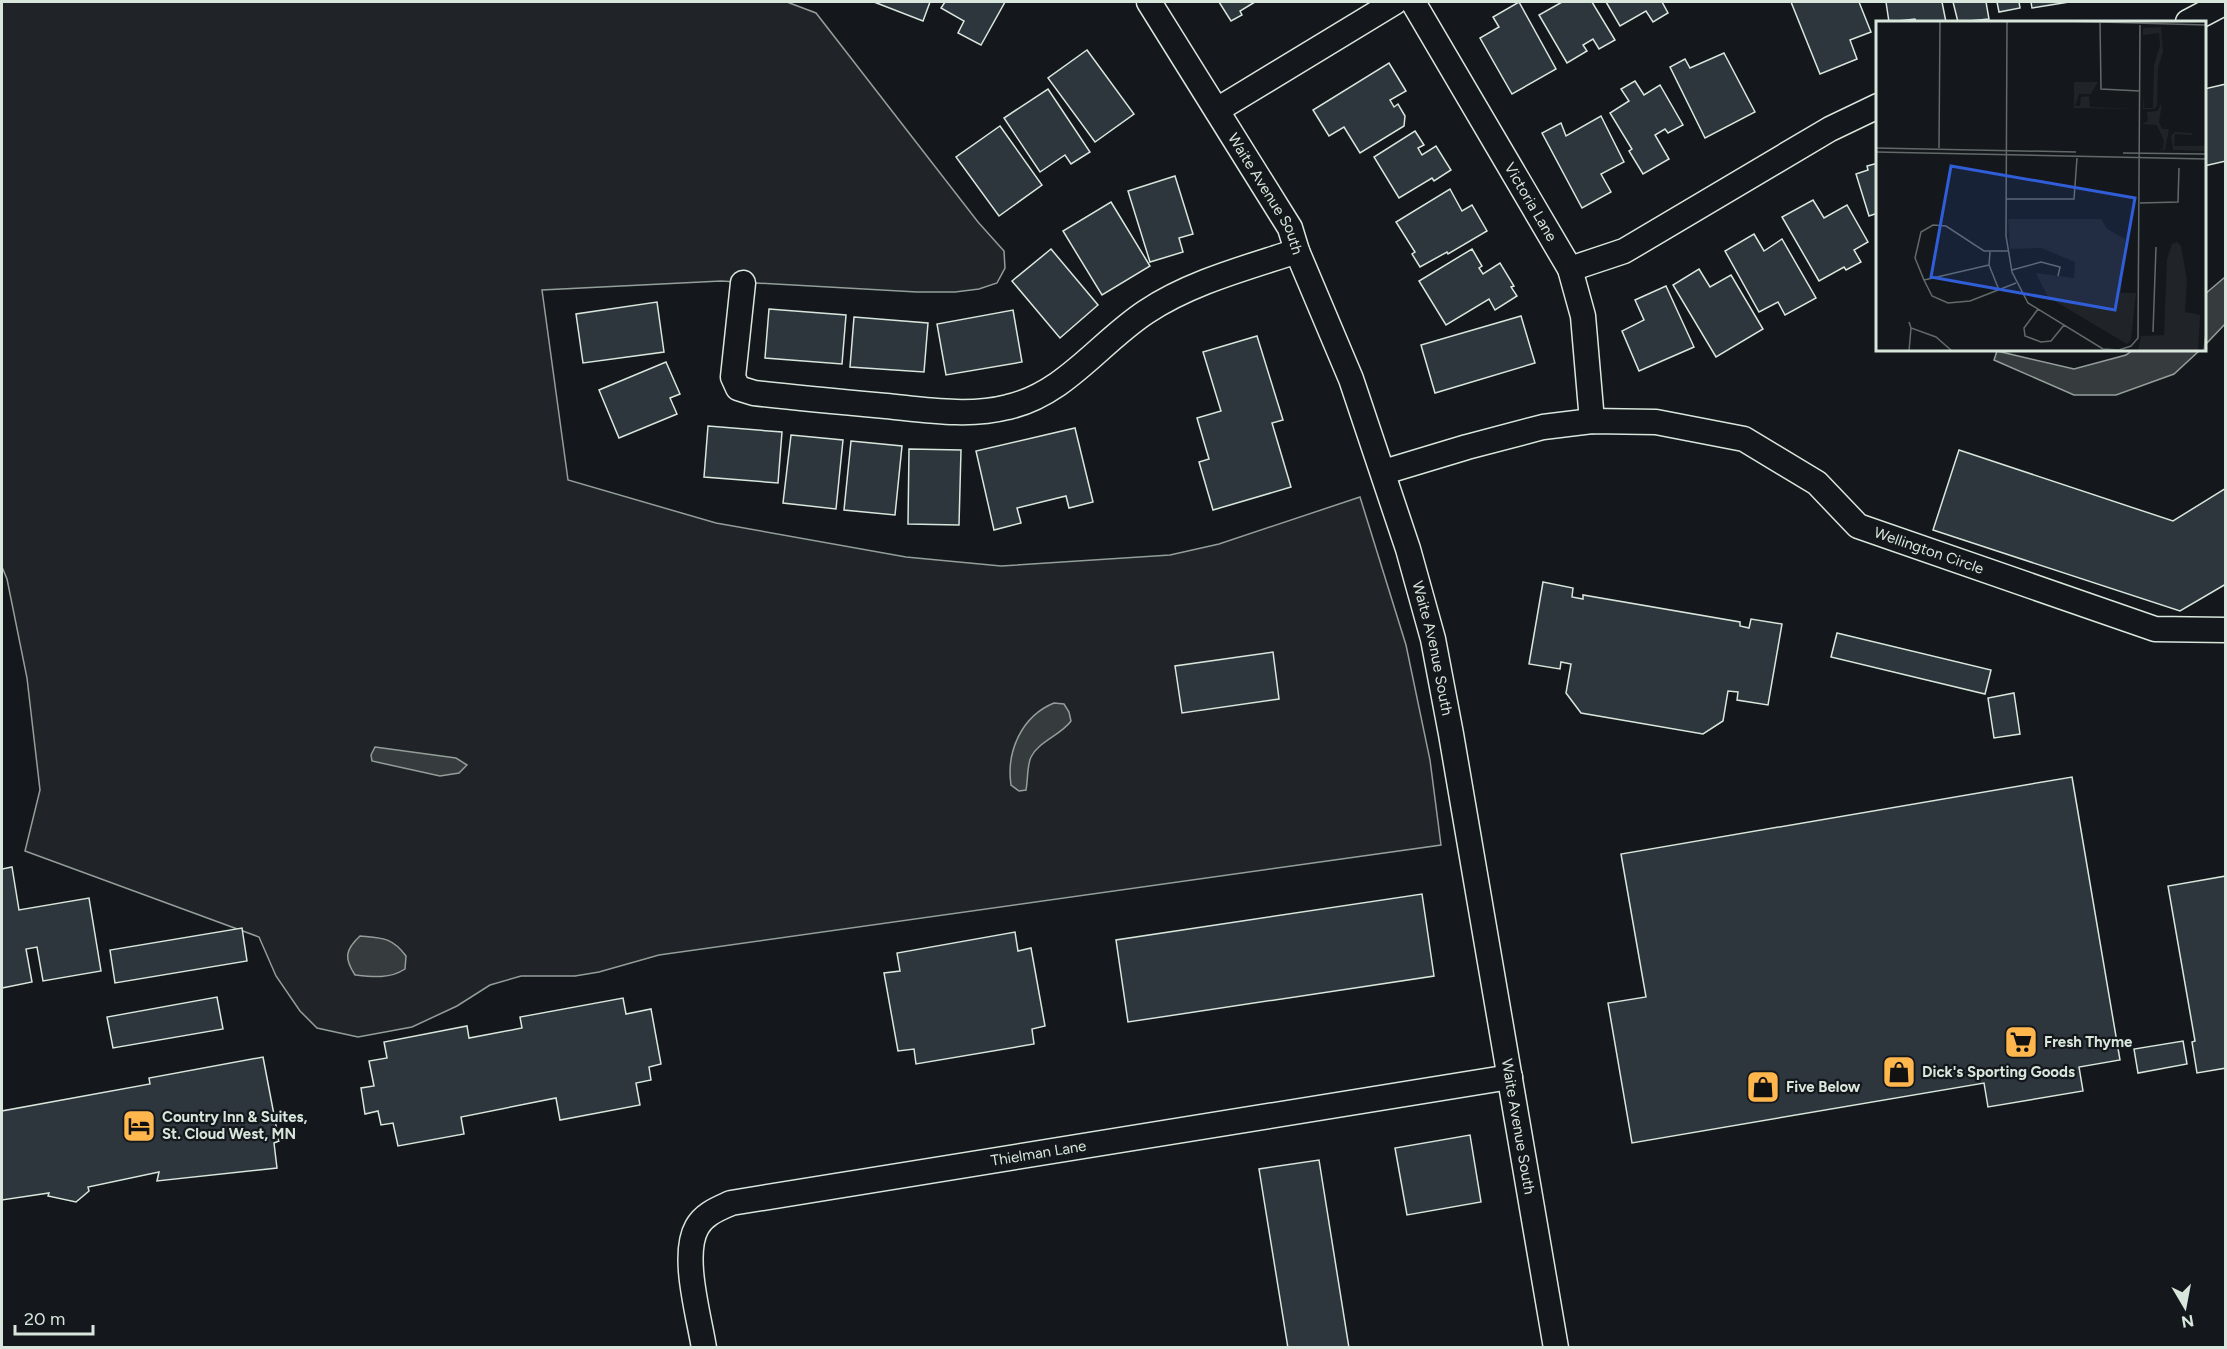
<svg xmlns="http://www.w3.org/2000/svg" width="2227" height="1349" viewBox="0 0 2227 1349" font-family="Figtree,sans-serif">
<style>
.green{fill:#202428;stroke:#939e99;stroke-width:1.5}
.water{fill:#363b3e;stroke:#939e99;stroke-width:1.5}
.building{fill:#2c363c;stroke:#d8e6dc;stroke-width:1.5}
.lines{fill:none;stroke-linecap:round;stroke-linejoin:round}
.minor-casing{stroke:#d8e6dc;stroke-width:27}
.minor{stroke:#14181c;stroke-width:24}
.labels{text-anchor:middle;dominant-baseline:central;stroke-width:4.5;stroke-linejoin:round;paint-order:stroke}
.street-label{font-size:15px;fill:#d8e6dc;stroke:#14181c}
.poi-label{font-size:15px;font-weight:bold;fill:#d8e6dc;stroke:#14181c;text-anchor:start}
.inset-road{fill:none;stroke:#626a69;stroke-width:1.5}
.view{fill:#305dd8;fill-opacity:0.15;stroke:#305dd8;stroke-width:3}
.inset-edge{fill:none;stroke:#d8e6dc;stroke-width:3}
</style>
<rect width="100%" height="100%" fill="#14181c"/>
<polygon class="green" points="2,2 787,2 816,13 978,222 1004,251 1005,268 997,283 979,289 955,292 917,292 721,281 542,290 568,480 716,523 906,557 1001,566 1170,555 1219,544 1360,497 1406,645 1430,760 1441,845 659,955 599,972 575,976 521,976 490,985 457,1006 412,1027 358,1037 317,1028 300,1011 276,976 259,937 25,851 40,790 27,678 7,579 2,567"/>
<g class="water">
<polygon points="2225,277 2225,324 2205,345 2205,294"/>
<polygon points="2133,350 2200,350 2174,374 2116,395 2074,395 1994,360 1997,351 2074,369 2126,355"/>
<path d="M1054 703 1064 704 1069 712 1071 721C1061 735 1038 742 1031 757 1027 765 1028 780 1026 790L1019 791 1011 785C1006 751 1022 716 1054 703Z"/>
<polygon points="375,747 456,758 467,765 459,773 440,776 372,761 371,755"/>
<path d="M360 936C382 938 392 937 406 956L405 969C390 979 373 977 355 975 344 958 345 950 360 936Z"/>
</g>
<g class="building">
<polygon points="874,2 930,2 923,21"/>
<polygon points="945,2 1005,2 981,45 958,33 964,21 941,8"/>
<polygon points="1219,2 1255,2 1240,11 1242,15 1231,21"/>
<polygon points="1519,2 1556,69 1512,94 1480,38 1499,27 1493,17"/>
<polygon points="1562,2 1592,2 1615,40 1599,49 1593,39 1583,45 1587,51 1567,63 1539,15"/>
<polygon points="1606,2 1662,2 1668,13 1653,22 1646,11 1620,26"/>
<polygon points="1791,2 1859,2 1871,32 1850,40 1857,59 1820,74"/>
<polygon points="1886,2 1942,2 1946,22 1916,22 1915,19 1889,22"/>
<polygon points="1953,2 1991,2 1986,2 1989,19 1958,22"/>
<polygon points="1997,2 2019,2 2020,8 1999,12"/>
<polygon points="2031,2 2069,2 2032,8"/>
<polygon points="1087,50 1134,114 1095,142 1048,78"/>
<polygon points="1724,53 1755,112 1705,138 1670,67 1685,59 1690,68"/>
<polygon points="1389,63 1406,91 1390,100 1394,107 1398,104 1405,116 1404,126 1360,153 1344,127 1329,136 1313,110"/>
<polygon points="1635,81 1644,95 1660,85 1683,125 1668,133 1665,129 1655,135 1669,159 1643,174 1629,151 1632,149 1610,113 1629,101 1621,89"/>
<polygon points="2226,84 2226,161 2204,166 2204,89"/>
<polygon points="1048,89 1090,152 1071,164 1065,155 1040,172 1004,118"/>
<polygon points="1601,116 1624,162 1601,174 1611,192 1582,208 1542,133 1561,123 1566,136"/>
<polygon points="1000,126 1042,185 999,216 956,157"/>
<polygon points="1415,131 1424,145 1418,148 1422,155 1436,146 1451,170 1434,181 1432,178 1399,198 1374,157"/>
<polygon points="1878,163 1878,213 1869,216 1856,174 1868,170 1867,166"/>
<polygon points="1175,176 1193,234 1179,238 1183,252 1150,262 1128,191"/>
<polygon points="1450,189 1462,211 1472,205 1487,231 1448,254 1447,252 1420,267 1412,254 1415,252 1396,222"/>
<polygon points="1813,200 1824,218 1847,205 1868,242 1854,250 1861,262 1846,270 1844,267 1819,281 1782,217"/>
<polygon points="1111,202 1150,266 1102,295 1063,231"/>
<polygon points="1754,234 1764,251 1782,239 1816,298 1785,315 1778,302 1759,312 1725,251"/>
<polygon points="1051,249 1098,305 1060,338 1012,281"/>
<polygon points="1472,249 1482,266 1479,268 1483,274 1500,263 1514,286 1511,287 1517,296 1495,310 1489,299 1446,325 1419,281"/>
<polygon points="1699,269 1710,287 1731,275 1763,329 1716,357 1673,285"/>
<polygon points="1666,286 1694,347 1639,371 1622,331 1644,320 1635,300"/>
<polygon points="657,302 664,352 583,363 576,314"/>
<polygon points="769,309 846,315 842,364 765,358"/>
<polygon points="1013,310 1022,362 946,375 937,324"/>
<polygon points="1521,316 1535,363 1435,393 1421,345"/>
<polygon points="854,317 928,323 924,372 850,367"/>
<polygon points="1257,336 1283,420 1272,423 1291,487 1213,510 1199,462 1209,459 1197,418 1221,411 1203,352"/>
<polygon points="666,362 680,394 670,398 677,414 619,438 599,390"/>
<polygon points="708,426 782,432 778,483 704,477"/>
<polygon points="1075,428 1093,502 1069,508 1066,496 1017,508 1021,523 994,530 976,451"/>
<polygon points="791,435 843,440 836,509 783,503"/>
<polygon points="851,441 902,446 895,515 844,510"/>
<polygon points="909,449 961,450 959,525 908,524"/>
<polygon points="1959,450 2173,521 2226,488 2226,584 2180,611 1933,530"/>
<polygon points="1543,582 1573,588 1572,597 1583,599 1583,595 1740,622 1740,626 1749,628 1751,619 1782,624 1768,705 1737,700 1738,692 1728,691 1723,721 1703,734 1581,713 1566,693 1571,664 1561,662 1560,669 1529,664"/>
<polygon points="1837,633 1991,670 1985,694 1831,657"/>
<polygon points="1273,652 1279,699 1182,713 1175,666"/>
<polygon points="2014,693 2020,734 1994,738 1988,698"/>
<polygon points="2072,777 2120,1060 2079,1067 2083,1091 1988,1107 1984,1083 1632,1143 1608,1003 1646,997 1621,854"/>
<polygon points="12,867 19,910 89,898 101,971 43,981 37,947 26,949 32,982 2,988 2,869"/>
<polygon points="2226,876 2226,1068 2197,1073 2192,1042 2195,1041 2168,886"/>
<polygon points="1422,894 1434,976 1128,1022 1116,940"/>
<polygon points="242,928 247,961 115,983 110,950"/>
<polygon points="1015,932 1018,951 1031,948 1045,1026 1032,1029 1034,1044 916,1064 914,1049 898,1051 884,973 900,971 897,953"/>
<polygon points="217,997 223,1029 113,1048 107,1017"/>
<polygon points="623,998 626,1014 651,1009 661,1064 649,1067 651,1080 636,1083 640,1105 560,1120 556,1098 461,1117 464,1134 398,1146 393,1123 381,1125 378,1111 365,1114 361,1088 374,1086 369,1061 387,1058 384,1042 467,1026 469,1038 522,1028 520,1017"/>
<polygon points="2183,1041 2187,1064 2138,1073 2134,1049"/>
<polygon points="263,1057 279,1141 274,1143 277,1168 157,1181 159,1172 88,1187 89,1191 76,1202 48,1196 49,1193 2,1200 2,1111 150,1084 149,1078"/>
<polygon points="1470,1135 1481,1202 1407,1215 1395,1148"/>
<polygon points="1319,1160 1349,1348 1288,1348 1259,1169"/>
</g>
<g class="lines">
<defs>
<g id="minor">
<path id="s1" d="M1149 2 1290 228 1297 251 1351 379 1408 549 1433 639 1451 734 1556 1348"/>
<path id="s2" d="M1413 2 1570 269 1583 316 1592 421"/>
<polyline points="2188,22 2226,2"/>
<polyline points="1217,110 1395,2"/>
<polyline points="1570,269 1624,251 1830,129 1878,106"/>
<path d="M743 283 733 377 738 388 754 393C798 398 842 402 886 406 926 410 969 417 1008 407 1065 394 1099 343 1146 312 1191 282 1246 268 1297 251"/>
<path id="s3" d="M1384 472 1467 447 1543 427 1592 421 1656 422 1744 439 1817 483 1858 526 2155 629 2226 630"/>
<path id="s4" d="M704 1348C699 1316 681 1255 697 1227 704 1214 718 1209 731 1203L1510 1077"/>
</g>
</defs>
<use href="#minor" class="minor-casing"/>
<use href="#minor" class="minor"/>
</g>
<defs>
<symbol id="supermarket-square" viewBox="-11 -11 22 22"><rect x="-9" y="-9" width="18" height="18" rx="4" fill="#ffb74d" stroke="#14181c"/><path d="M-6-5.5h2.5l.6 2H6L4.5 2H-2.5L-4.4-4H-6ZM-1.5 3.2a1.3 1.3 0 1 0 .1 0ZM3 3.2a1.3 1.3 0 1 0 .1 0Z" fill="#111"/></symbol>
<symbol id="shop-square" viewBox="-11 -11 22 22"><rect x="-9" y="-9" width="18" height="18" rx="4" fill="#ffb74d" stroke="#14181c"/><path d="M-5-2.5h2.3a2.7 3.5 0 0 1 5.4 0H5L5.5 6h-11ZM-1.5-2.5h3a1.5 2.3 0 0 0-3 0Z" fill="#111"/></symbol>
<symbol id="hotel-square" viewBox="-11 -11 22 22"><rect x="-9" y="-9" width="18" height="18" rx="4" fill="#ffb74d" stroke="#14181c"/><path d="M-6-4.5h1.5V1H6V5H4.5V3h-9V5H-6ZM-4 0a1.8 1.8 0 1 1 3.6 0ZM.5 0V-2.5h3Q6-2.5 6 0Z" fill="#111"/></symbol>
</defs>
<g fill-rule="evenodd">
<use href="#supermarket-square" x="2002" y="1023" width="38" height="38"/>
<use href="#shop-square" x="1880" y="1053" width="38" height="38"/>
<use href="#shop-square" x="1744" y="1068" width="38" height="38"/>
<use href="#hotel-square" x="120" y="1107" width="38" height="38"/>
</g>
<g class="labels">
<g class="street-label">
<text stroke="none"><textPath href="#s1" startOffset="225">Waite Avenue South</textPath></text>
<text stroke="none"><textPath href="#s2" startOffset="232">Victoria Lane</textPath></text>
<text stroke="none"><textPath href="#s3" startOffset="588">Wellington Circle</textPath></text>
<text stroke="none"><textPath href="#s1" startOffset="711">Waite Avenue South</textPath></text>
<text stroke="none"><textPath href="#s1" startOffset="1197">Waite Avenue South</textPath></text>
<text stroke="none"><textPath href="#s4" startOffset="477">Thielman Lane</textPath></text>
</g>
<g class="poi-label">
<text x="2044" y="1042">Fresh Thyme</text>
<text x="1922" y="1072">Dick's Sporting Goods</text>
<text x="1786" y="1087">Five Below</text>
<text x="162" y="1117">Country Inn &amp; Suites,<tspan x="162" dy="17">St. Cloud West, MN</tspan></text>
</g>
</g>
<g transform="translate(1876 21)">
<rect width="330" height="330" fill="#14181c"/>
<path d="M285 6 287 31 282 47 281 85 278 88H267V72L268 87H277L278 44 284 25 283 12 267 14V7ZM198 61H222L215 73H203L199 85H204L205 76 213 75 214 86 262 88 198 87ZM286 82 283 101 286 108H293L289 129H282L287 128 288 120 281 104 266 103 272 100 271 91 281 90ZM299 111 316 112 317 114 299 113 298 125H328L330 122V130L297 129 295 115ZM132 198H225L231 208 249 218 245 272H260L255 319 251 323 172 276 160 252 198 257 199 241 165 227 134 228ZM301 221 305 225 311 259 309 291 324 294 322 330H262L265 315 288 314 291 238 296 223Z" fill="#202428"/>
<path class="inset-road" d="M131 0 130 215 136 251 152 282 227 328 243 329 255 325 262 317 264 4M189 0 330 4M224 2 225 68 264 70M0 127 200 131M63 127 64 0M0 131 330 138M247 132 330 133M130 178H198L201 137M264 182 302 181 303 147M114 231 113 244 123 269M113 244 48 259 56 275 72 282 94 280 140 262M136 249 165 241 184 246 182 255M48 259 39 237 45 211 57 204 70 205 108 230H132M162 288 148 307 149 315 165 321 175 320 188 304M33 301 35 307 60 316 76 330M277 311 280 226M33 330 35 307M328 330 330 310"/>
<path class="view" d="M75 145 259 177 239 289 55 256Z"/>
<rect width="330" height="330" class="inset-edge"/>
</g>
<rect width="2227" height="1349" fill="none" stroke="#d8e6dc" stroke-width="6"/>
<g transform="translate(2185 1307) rotate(170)" stroke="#14181c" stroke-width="4.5" paint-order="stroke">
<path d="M0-4.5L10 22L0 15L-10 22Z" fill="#d8e6dc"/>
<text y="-9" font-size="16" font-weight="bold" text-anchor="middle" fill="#d8e6dc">N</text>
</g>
<path d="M15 1325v9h78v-9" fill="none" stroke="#d8e6dc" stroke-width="3"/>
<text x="24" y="1325" font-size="18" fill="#d8e6dc" stroke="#14181c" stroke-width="4.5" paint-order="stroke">20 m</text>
</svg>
